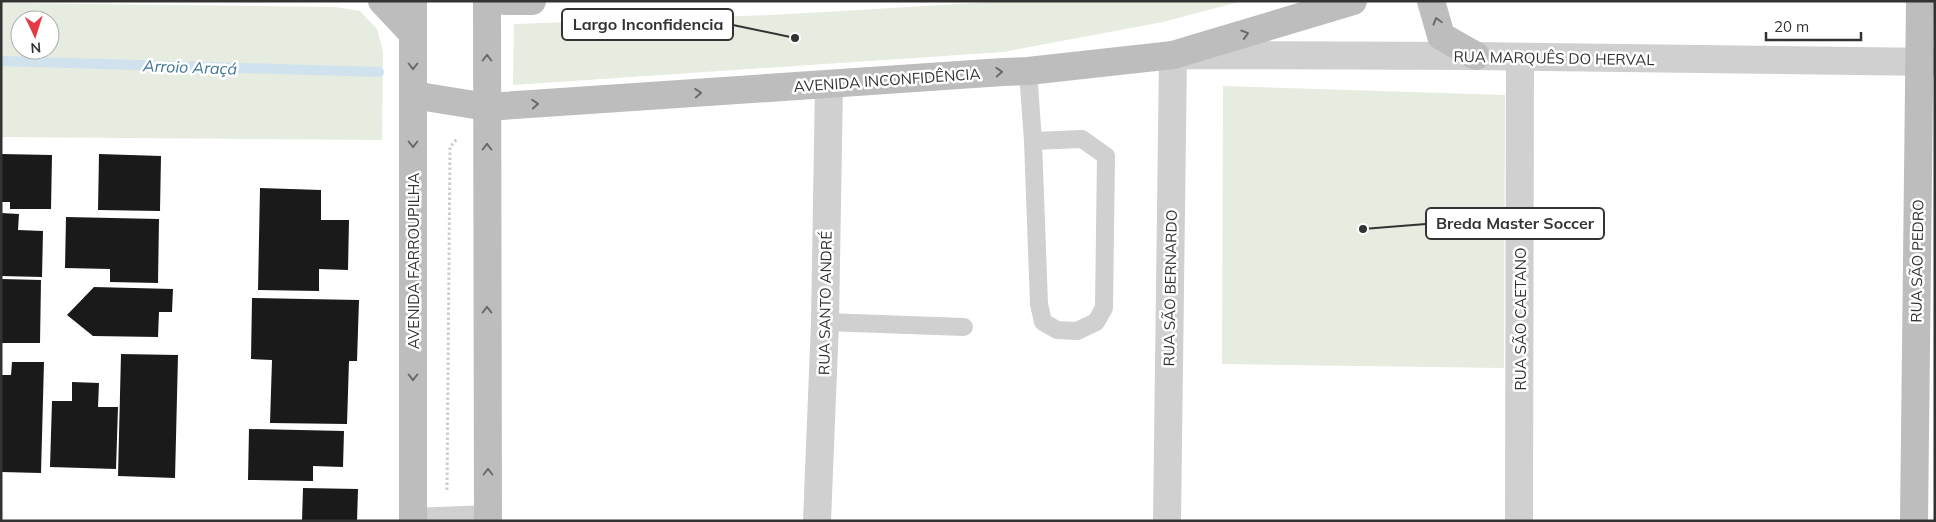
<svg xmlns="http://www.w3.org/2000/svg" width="1936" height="522" viewBox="0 0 1936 522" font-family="Mulish,sans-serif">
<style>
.green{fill:#e6ecdf;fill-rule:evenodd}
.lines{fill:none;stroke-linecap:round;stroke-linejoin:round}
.stream{stroke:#cfe2ee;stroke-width:10}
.building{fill:#1a1a1a}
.path{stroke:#cdcdcd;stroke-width:3;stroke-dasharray:2.5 2.5;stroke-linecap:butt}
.lane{stroke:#d0d0d0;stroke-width:18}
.street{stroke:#d0d0d0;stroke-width:28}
.secondary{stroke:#bdbdbd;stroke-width:28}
.oneway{stroke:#6a6a6a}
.labels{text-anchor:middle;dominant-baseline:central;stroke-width:5;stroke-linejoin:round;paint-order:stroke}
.street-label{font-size:15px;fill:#333;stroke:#fff}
.water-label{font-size:16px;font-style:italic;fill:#3f7597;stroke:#fff}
.leader{fill:none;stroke:#333;stroke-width:2}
.callout-dot{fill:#333;stroke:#fff;stroke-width:2}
.callout{fill:#fff;stroke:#333;stroke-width:2}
.callout-label{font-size:16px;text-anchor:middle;font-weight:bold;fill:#333}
</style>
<rect width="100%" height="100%" fill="#fff"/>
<g class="green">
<polygon points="1009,1 1242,1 1163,22 1003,52 513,85 514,24 773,15"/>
<path d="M1 3 335 7 360 11 377 29 383 51 382 140 1 137ZM20 20H50V50H20Z"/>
<polygon points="1223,86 1505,95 1504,368 1222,364"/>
</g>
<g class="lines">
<polyline class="stream" points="1,61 379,72"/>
</g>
<g class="building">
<polygon points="1,154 52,155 51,209 10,209 10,202 1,202"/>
<polygon points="99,154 161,156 160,211 98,210"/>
<polygon points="260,188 321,190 321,220 349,220 348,270 319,269 319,291 258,290"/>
<polygon points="1,213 19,214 18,230 43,231 42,277 1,276"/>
<polygon points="66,217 159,219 158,283 110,282 110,269 65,268"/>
<polygon points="1,279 41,280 40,343 1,343"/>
<polygon points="94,287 173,289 172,312 159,312 158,337 93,336 67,315"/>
<polygon points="252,298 359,300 357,361 349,361 347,424 270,423 272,360 251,359"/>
<polygon points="121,354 178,355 175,478 118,476"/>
<polygon points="12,362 44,362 41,473 1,472 1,375 11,375"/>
<polygon points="72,382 99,383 98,407 118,407 116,469 50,467 52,401 72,401"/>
<polygon points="249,429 344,431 343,467 313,466 313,481 248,480"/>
<polygon points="303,488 358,489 357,521 302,521"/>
</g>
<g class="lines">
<polyline class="path" points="447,490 450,147 457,139"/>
<g class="lane">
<polyline points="1028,71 1033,141 1039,304 1043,322 1057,330 1077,331 1096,322 1104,308 1106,156 1082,139 1033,141"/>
<polyline points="825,322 964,327"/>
<polyline points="413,517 488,514"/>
</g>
<g class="street">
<polyline points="817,521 825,322 829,84"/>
<polyline points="1167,521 1173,55 1476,56 1935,62"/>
<polyline points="1519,521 1520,58"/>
</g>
<g class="secondary">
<polyline points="382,1 413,34"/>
<polyline points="487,1 488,521"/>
<polyline points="505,1 532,1"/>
<polyline points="1431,1 1441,36 1476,56"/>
<polyline points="413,95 487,107 1003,72 1028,71 1173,55 1353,1"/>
<polyline points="413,521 413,1"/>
<polyline points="1914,521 1920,1"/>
</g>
</g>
<defs><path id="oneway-chevron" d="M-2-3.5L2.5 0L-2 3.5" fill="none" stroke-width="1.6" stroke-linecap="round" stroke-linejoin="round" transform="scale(1.25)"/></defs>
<g class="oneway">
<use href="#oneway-chevron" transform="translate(1437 21) rotate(-106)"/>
<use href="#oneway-chevron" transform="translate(1245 34) rotate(-17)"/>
<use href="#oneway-chevron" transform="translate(487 58) rotate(-90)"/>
<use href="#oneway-chevron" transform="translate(413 66) rotate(90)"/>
<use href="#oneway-chevron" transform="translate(999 72) rotate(-3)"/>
<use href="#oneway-chevron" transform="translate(698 93) rotate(-4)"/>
<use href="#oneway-chevron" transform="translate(535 104) rotate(-4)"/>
<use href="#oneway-chevron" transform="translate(413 144) rotate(90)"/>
<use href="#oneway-chevron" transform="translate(487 147) rotate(-90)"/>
<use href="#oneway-chevron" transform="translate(487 310) rotate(-90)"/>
<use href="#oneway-chevron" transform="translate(413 377) rotate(90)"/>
<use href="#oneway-chevron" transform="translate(488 472) rotate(-90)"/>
</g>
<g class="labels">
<g class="street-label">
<text transform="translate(1554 58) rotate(1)">RUA MARQUÊS DO HERVAL</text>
<text transform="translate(887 80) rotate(-4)">AVENIDA INCONFIDÊNCIA</text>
<text transform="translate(413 261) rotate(-90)">AVENIDA FARROUPILHA</text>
<text transform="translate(1917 261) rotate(-89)">RUA SÃO PEDRO</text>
<text transform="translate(1170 288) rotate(-89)">RUA SÃO BERNARDO</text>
<text transform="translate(825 303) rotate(-89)">RUA SANTO ANDRÉ</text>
<text transform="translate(1520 319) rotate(-90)">RUA SÃO CAETANO</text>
</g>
<g class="water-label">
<text transform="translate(190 67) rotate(2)">Arroio Araçá</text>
</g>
</g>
<path class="leader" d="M795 38L733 25M1363 229L1426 224"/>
<g class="callout-dot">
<circle cx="795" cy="38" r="5"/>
<circle cx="1363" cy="229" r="5"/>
</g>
<g class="callout">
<rect x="562" y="9" width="171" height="31" rx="5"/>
<rect x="1426" y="208" width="178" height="31" rx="5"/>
</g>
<g class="callout-label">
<text x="648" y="30">Largo Inconfidencia</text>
<text x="1515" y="229">Breda Master Soccer</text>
</g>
<rect width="1936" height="522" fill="none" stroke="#333333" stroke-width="5"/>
<g transform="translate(35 35) rotate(176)"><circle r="24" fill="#ffffff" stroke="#adadad"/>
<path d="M0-4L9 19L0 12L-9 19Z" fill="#e63946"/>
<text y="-8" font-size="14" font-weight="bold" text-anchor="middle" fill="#333333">N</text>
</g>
<path d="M1766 32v8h95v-8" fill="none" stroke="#333333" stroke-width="2.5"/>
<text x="1774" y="32" font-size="15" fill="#333333" stroke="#ffffff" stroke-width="4" paint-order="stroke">20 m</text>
</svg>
